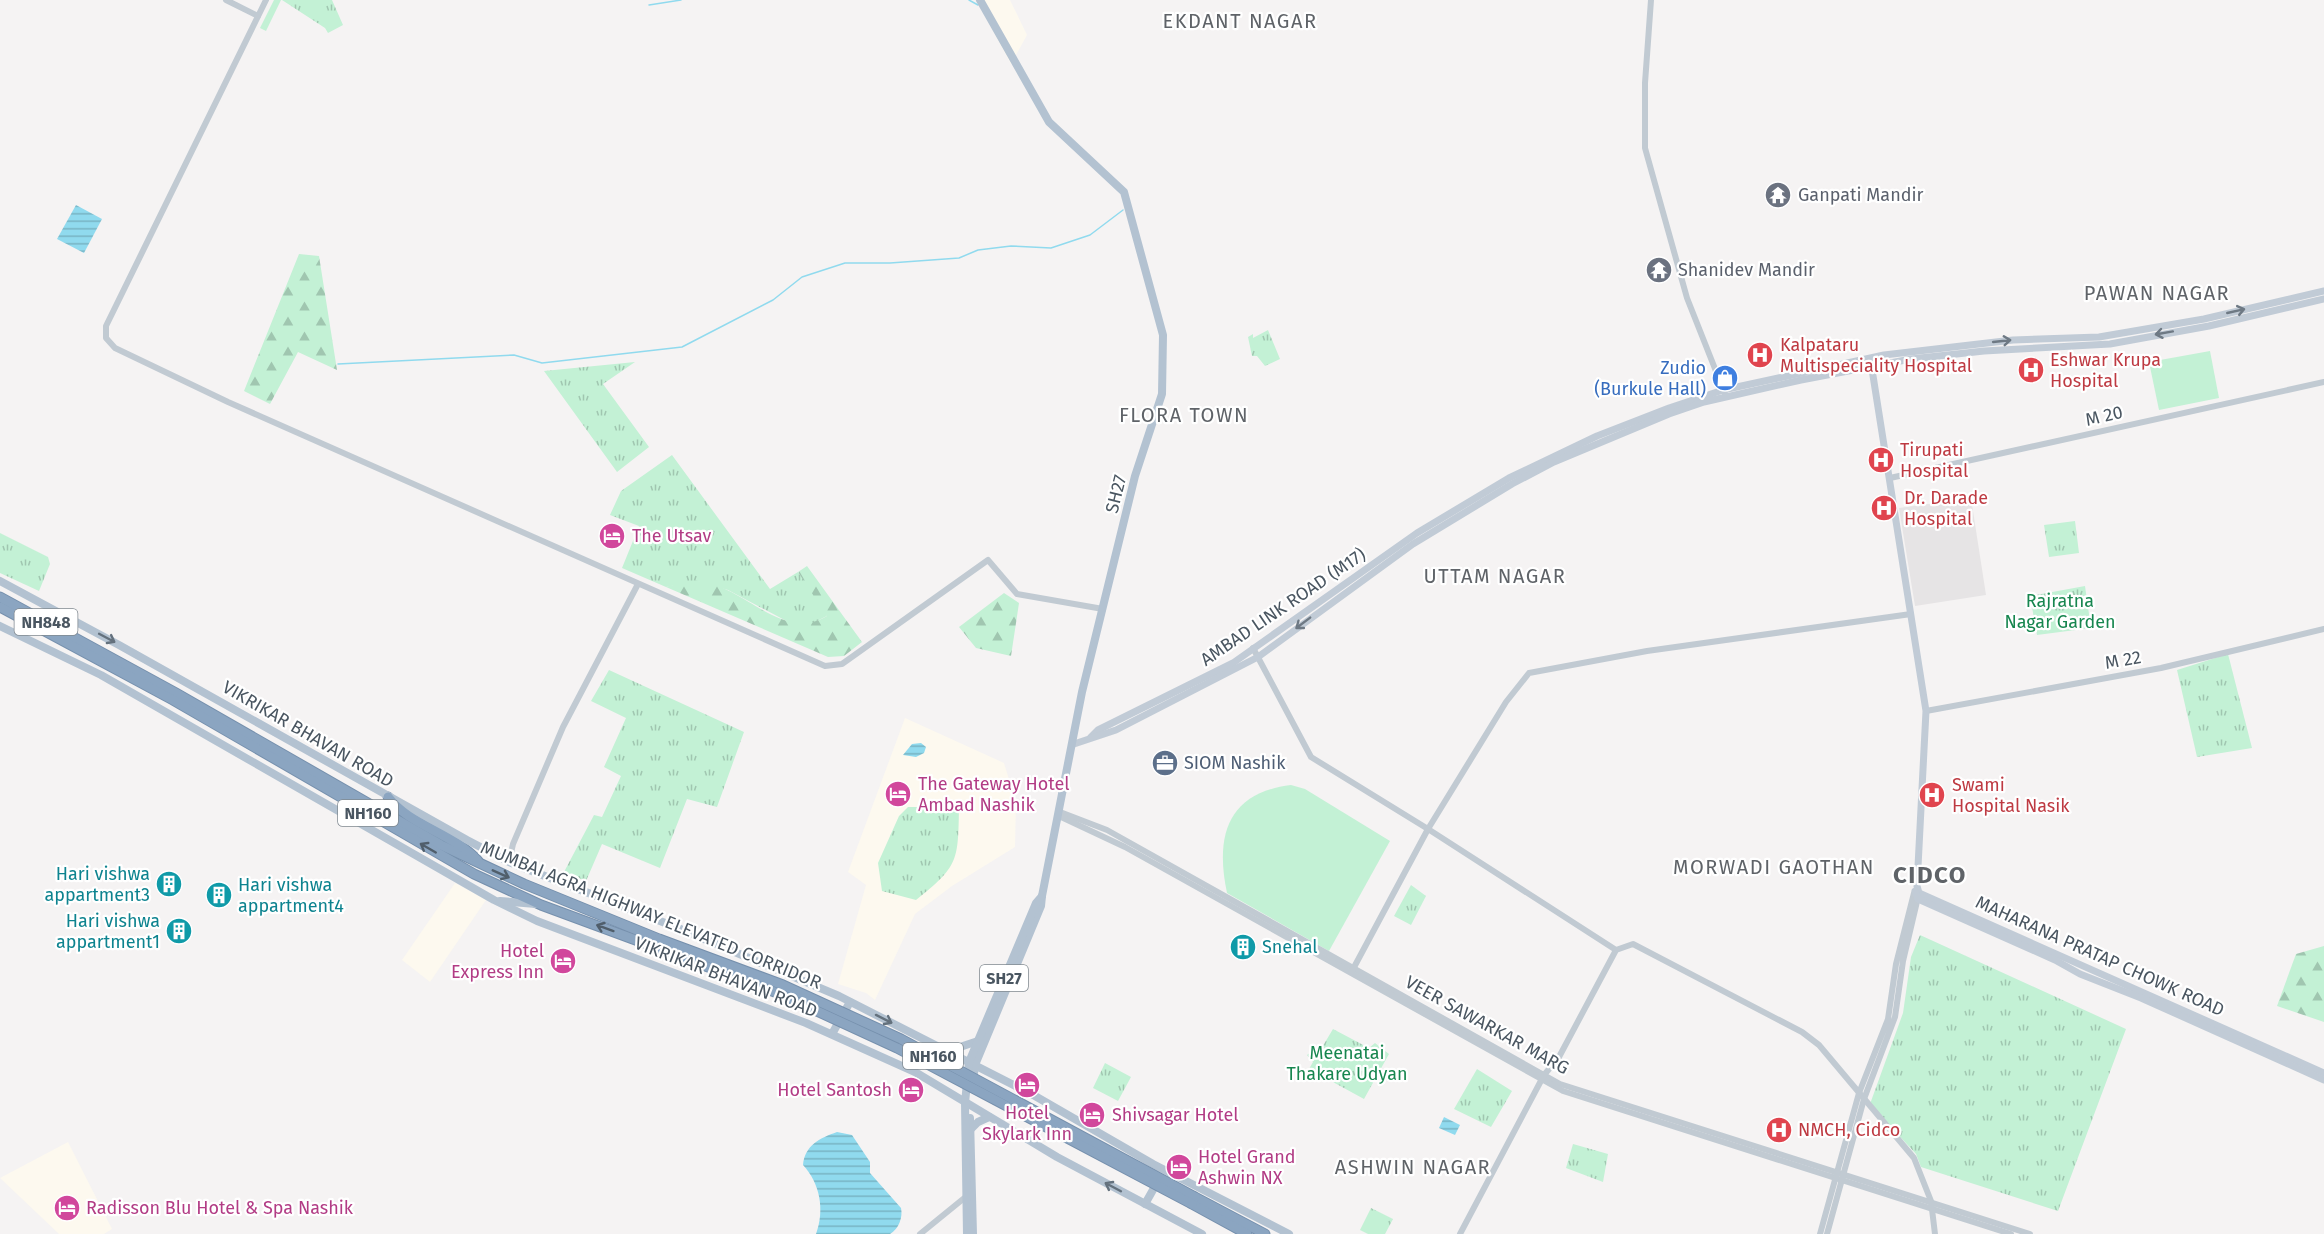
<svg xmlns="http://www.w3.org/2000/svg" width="2324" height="1234" viewBox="0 0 2324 1234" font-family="'Fira Sans',sans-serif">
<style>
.commercial{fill:#fdf9ef}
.education{fill:#e6e4e5}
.grass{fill:url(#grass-tufts)}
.forest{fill:url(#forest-firs)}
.pitch{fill:#c3f1d5}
.water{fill:url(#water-rules)}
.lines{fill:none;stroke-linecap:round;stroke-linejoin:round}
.stream{stroke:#90daee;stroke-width:1.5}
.motorway-casing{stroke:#7690ad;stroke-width:11}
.tertiary{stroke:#c1cad2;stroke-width:6}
.secondary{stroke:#c1cbd6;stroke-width:7}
.primary{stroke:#b3c2d1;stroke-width:8}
.motorway{stroke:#8ba5c1;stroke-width:9}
.motorway-bridge-casing{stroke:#7690ad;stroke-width:11;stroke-linecap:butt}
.motorway-bridge{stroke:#8ba5c1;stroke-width:9}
.oneway{stroke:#6e7984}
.oneway2{stroke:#64717d}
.oneway3{stroke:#505e6b}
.labels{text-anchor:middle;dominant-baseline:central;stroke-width:4.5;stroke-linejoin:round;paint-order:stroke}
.shield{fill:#fff;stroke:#808990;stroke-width:1.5}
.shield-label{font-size:16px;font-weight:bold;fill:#4a5661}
.worship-label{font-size:18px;fill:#5b616d;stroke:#fff;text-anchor:start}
.health-label{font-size:18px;fill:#be3a42;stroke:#fff;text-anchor:start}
.shop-label{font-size:18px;fill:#366cbe;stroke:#fff;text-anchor:end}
.street-label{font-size:18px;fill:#4a5661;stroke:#fff}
.hotel-label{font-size:18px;fill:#b23c85;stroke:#fff;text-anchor:start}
.park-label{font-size:18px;fill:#17864f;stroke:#fff}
.service-label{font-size:18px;fill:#4e5e75;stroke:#fff;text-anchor:start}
.culture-label{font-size:18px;fill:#0d838f;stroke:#fff;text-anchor:end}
.neighbourhood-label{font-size:20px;letter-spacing:1.5px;fill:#5f6368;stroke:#fff}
.district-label{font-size:24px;font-weight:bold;letter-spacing:1.5px;fill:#5f6368;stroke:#fff}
</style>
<defs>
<pattern id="grass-tufts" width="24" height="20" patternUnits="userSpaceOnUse" patternTransform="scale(1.5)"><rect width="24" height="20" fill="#c3f1d5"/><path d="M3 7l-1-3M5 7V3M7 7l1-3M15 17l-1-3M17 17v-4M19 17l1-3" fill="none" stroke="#a0c6b0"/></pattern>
<pattern id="forest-firs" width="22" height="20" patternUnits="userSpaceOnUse" patternTransform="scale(1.5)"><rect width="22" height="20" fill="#c3f1d5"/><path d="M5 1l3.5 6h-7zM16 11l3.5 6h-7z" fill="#a0c6b0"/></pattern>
<pattern id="water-rules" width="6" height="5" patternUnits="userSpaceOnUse" patternTransform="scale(1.5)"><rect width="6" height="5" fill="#90daee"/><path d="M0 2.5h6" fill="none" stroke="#78b4c4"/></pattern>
</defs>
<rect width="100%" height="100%" fill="#f5f3f3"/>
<g class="commercial">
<polygon points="976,0 1010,0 1027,35 1011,64"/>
<polygon points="905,718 1004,763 1016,802 1015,847 952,886 915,914 875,1000 866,993 838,984 866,885 848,872"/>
<polygon points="455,883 486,900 430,982 402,960"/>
<polygon points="68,1142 112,1229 104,1234 59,1234 0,1178"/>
</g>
<polygon class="education" points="1971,498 1986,595 1915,606 1899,508"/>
<g class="grass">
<polygon points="274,0 281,0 266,31 260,28"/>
<polygon points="282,0 332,0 343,25 328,33 325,28"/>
<polygon points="1268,330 1280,359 1265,366 1257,356 1252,356 1248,337 1253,334 1253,338"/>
<polygon points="635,362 603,384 649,447 617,472 544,371"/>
<polygon points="672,455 770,589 798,572 825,609 827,616 811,624 792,624 728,590 697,581 666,587 622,568 639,526 610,515 621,491"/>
<polygon points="2075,521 2079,553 2049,557 2044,525"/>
<polygon points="0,533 48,557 50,564 39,591 0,573"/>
<polygon points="2085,586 2091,628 2037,635 2030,596"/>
<polygon points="2228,654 2252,748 2197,757 2177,670"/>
<polygon points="609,670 744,732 717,807 687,799 660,868 602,844 586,881 564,872 594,815 602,817 621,776 604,767 626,718 591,701"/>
<path d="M908 807H959C958 861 959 866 916 900L882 891 878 863 899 816Z"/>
<polygon points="1411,885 1426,896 1411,925 1394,916"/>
<polygon points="1920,935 2126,1029 2058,1211 1921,1167 1916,1154 1870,1104 1903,1013 1911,957"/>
<polygon points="1333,1029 1369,1048 1375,1043 1389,1054 1364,1099 1309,1069 1313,1062 1307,1055 1311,1052 1318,1054"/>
<polygon points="1105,1063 1131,1077 1118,1101 1093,1088"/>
<polygon points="1477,1069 1512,1091 1491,1127 1454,1109"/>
<polygon points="1573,1144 1608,1154 1603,1182 1566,1168"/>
<polygon points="1371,1208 1393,1219 1385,1234 1368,1234 1360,1230"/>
</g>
<g class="forest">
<polygon points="299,254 319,256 337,370 298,352 270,404 244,391"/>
<path d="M807 566 862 642 844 656 828 657 666 587C675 585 688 580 698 581 744 585 782 643 827 616L798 572Z"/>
<polygon points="1004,593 1019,603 1011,656 976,648 959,627"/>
<polygon points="2324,946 2324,1022 2277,1006 2296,954"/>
</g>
<g class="pitch">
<polygon points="2210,351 2219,398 2159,410 2149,362"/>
<path d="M1291 785 1305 789 1390 841 1329 951 1227 893C1215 836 1227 793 1291 785Z"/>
</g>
<g class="water">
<polygon points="76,205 102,219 84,253 57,239"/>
<polygon points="921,743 926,747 924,753 916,757 903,755 912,744"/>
<polygon points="1444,1117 1460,1125 1455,1135 1439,1128"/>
<path d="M837 1132 852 1135 870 1162V1173L901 1208C903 1217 899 1229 890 1234H816C825 1210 820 1183 803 1165 805 1145 820 1138 837 1132Z"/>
</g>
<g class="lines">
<g class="stream">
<polyline points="969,0 978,5"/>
<polyline points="649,5 681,0"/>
<polyline points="338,364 514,355 542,363 682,347 773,300 802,277 845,263 890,263 959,258 978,250 1011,246 1051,248 1090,235 1123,210"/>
</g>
<defs>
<g id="motorway">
<polyline points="0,597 176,693 441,845 524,884 659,939"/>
<polyline points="0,607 173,700 474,874 541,905 660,949"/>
<path d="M388 797C410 826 453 833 478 861"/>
<polyline points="1195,1197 1265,1234"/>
<polyline points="1192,1204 1247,1234"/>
</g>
</defs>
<use href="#motorway" class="motorway-casing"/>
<g class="tertiary">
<polyline points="226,0 258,16"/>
<polyline points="266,0 106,326 106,338 115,348 228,402 825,666 842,664 988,560 1017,594 1103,609"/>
<polyline points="1651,0 1645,83 1645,148 1687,298 1725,394"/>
<polyline points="1890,478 2324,382"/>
<polyline points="1253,648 1311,757 1428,829 1616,950"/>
<polyline points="1926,711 2161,668 2324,629"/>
<polyline points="1060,812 1107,830 1560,1084 2030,1234"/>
<polyline points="1059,816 1125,847 1563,1091 2011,1234"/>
<polyline points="509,862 513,844 563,727 638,584"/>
<polyline points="1352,971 1428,829 1506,702 1529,673 1647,651 1911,614"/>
<polyline points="920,1234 968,1195"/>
<polyline points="1460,1234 1544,1075 1559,1057 1616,950 1633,944 1802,1032 1819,1045 1914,1158 1931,1201 1935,1234"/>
<polyline points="1820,1234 1859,1093 1888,1019 1896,964 1914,893 1919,893 1903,961 1895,1017 1864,1099 1827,1234"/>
</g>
<g class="secondary">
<polyline points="1871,363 1926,711 1917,886 1919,893 2324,1073"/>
<polyline points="1091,737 1098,730 1233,663 1417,533 1509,478 1597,436 1669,408 1723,390 1884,355 2013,340 2099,337 2204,319 2324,291"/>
<polyline points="1074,744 1116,730 1258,657 1413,544 1512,484 1554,462 1669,414 1704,402 1801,380 1911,359 1984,351 2110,344 2209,326 2324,299"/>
<polyline points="1915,891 1918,899 2055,960 2080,974 2141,998 2324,1080"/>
</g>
<g class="primary">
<polyline points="0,581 119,645 467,840 509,862 678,928 839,996 1035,1096 1153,1164 1289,1234"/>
<polyline points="0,626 101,675 494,900 537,921 806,1023 915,1072 1057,1157 1202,1234"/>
<polyline points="500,901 536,904"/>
<polyline points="832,1034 850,1002"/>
<polyline points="948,1051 978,1041"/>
<polyline points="973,1082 975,1065 1041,906 1042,896"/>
<polyline points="970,1118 973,1234"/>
<polyline points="970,1130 978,1122 989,1117"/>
<polyline points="1145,1204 1158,1181"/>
<polyline points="967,1234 965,1103 969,1062 1036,903 1042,896 1082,692 1135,476 1162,394 1163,335 1124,192 1049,122 980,0"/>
</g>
<use href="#motorway" class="motorway"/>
<defs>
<g id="motorway-bridge">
<polyline points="659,939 783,985 901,1039 1195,1197"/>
<polyline points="660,949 780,994 897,1048 1192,1204"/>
</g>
</defs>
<use href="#motorway-bridge" class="motorway-bridge-casing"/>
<use href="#motorway-bridge" class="motorway-bridge"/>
</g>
<defs><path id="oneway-shaft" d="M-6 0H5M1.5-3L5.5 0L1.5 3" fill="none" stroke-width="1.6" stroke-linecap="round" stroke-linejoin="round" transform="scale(1.5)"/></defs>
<g class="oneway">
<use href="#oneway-shaft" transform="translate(2236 311) rotate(-13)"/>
<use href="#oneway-shaft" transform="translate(2164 333) rotate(170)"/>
<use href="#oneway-shaft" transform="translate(2002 341) rotate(-6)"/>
<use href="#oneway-shaft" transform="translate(1303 623) rotate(143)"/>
</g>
<g class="oneway2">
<use href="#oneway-shaft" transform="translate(107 638) rotate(28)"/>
<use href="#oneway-shaft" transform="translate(884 1019) rotate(27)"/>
<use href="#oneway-shaft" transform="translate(1113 1187) rotate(-152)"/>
</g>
<g class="oneway3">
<use href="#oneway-shaft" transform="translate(428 848) rotate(-150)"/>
<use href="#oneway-shaft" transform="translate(501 874) rotate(24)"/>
<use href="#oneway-shaft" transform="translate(605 928) rotate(-160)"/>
</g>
<defs>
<symbol id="temple-disc" viewBox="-11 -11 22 22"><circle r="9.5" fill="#6b7280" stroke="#fff"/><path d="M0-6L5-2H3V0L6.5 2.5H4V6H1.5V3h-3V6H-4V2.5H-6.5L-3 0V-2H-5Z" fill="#fff"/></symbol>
<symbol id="hospital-disc" viewBox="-11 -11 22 22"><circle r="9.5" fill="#e0444e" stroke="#fff"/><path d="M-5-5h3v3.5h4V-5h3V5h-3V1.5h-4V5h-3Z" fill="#fff"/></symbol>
<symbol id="shop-disc" viewBox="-11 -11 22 22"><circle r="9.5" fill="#3f7fe0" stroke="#fff"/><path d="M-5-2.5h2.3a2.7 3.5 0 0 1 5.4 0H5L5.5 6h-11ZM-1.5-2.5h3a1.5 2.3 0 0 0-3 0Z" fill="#fff"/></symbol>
<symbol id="hotel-disc" viewBox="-11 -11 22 22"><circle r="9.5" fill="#d1479c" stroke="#fff"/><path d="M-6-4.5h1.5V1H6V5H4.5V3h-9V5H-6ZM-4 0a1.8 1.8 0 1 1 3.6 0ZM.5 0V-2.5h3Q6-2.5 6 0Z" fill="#fff"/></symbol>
<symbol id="office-disc" viewBox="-11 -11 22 22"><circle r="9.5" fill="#5c6f8a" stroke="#fff"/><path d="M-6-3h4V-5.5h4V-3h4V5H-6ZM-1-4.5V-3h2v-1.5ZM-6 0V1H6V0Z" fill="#fff"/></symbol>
<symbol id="building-disc" viewBox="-11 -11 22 22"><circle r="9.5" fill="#0f9aa8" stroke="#fff"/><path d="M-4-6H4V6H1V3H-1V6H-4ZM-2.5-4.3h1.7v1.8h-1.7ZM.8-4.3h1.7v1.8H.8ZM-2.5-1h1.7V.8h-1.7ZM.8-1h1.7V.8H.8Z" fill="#fff"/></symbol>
</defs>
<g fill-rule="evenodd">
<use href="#temple-disc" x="1763" y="180" width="30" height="30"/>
<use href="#temple-disc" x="1644" y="255" width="30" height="30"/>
<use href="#hospital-disc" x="1745" y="340" width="30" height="30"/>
<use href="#hospital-disc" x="2016" y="355" width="30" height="30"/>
<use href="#shop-disc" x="1710" y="363" width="30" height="30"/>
<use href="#hospital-disc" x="1866" y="445" width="30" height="30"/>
<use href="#hospital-disc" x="1869" y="493" width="30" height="30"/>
<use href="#hotel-disc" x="597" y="521" width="30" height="30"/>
<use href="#office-disc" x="1150" y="748" width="30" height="30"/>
<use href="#hotel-disc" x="883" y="779" width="30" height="30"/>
<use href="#hospital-disc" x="1917" y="780" width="30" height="30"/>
<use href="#building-disc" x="154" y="869" width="30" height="30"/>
<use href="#building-disc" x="204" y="880" width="30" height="30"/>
<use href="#building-disc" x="164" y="916" width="30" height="30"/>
<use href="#building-disc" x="1228" y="932" width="30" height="30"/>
<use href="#hotel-disc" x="548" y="946" width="30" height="30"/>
<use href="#hotel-disc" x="1012" y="1070" width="30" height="30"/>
<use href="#hotel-disc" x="896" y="1075" width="30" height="30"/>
<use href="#hotel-disc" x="1077" y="1100" width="30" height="30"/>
<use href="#hospital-disc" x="1764" y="1115" width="30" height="30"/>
<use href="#hotel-disc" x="1164" y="1152" width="30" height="30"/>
<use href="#hotel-disc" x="52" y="1193" width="30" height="30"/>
</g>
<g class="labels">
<g class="shield">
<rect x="14.5" y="609" width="63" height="26" rx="4.5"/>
<rect x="338" y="800" width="60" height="26" rx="4.5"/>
<rect x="980" y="965" width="48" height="26" rx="4.5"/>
<rect x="903" y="1043" width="60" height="26" rx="4.5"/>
</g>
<g class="shield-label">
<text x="46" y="622">NH848</text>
<text x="368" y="813">NH160</text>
<text x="1004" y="978">SH27</text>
<text x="933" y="1056">NH160</text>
</g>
<g class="worship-label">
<text x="1798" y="195">Ganpati Mandir</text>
<text x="1678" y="270">Shanidev Mandir</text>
</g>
<g class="health-label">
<text x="1780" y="345">Kalpataru<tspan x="1780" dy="21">Multispeciality Hospital</tspan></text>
<text x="2050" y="360">Eshwar Krupa<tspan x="2050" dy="21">Hospital</tspan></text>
<text x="1900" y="450">Tirupati<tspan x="1900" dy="21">Hospital</tspan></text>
<text x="1904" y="498">Dr. Darade<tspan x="1904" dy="21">Hospital</tspan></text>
<text x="1952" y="785">Swami<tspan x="1952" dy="21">Hospital Nasik</tspan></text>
<text x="1798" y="1130">NMCH, Cidco</text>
</g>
<g class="shop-label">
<text x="1706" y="368">Zudio<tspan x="1706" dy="21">(Burkule Hall)</tspan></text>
</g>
<g class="street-label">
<text transform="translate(2104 416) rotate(-13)">M 20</text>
<text transform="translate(1116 494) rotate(-76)">SH27</text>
<text transform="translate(1283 607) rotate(-34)">AMBAD LINK ROAD (M17)</text>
<text transform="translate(2123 660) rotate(-10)">M 22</text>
<text transform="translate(308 734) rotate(30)">VIKRIKAR BHAVAN ROAD</text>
<text transform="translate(651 915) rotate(22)">MUMBAI AGRA HIGHWAY ELEVATED CORRIDOR</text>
<text transform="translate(2100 956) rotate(24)">MAHARANA PRATAP CHOWK ROAD</text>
<text transform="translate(726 977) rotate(21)">VIKRIKAR BHAVAN ROAD</text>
<text transform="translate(1487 1025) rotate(29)">VEER SAWARKAR MARG</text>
</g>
<g class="hotel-label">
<text x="632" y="536">The Utsav</text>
<text x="918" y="784">The Gateway Hotel<tspan x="918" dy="21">Ambad Nashik</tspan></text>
<text x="544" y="951" text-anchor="end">Hotel<tspan x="544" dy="21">Express Inn</tspan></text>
<text x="892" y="1090" text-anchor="end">Hotel Santosh</text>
<text x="1027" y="1113" text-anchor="middle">Hotel<tspan x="1027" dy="21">Skylark Inn</tspan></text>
<text x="1112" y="1115">Shivsagar Hotel</text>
<text x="1198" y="1157">Hotel Grand<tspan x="1198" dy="21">Ashwin NX</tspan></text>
<text x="86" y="1208">Radisson Blu Hotel &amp; Spa Nashik</text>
</g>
<g class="park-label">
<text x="2060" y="601">Rajratna<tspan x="2060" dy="21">Nagar Garden</tspan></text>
<text x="1347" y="1053">Meenatai<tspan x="1347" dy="21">Thakare Udyan</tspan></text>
</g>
<g class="service-label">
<text x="1184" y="763">SIOM Nashik</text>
</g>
<g class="culture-label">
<text x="150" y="874">Hari vishwa<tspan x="150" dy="21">appartment3</tspan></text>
<text x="238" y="885" text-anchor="start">Hari vishwa<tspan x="238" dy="21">appartment4</tspan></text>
<text x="160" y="921">Hari vishwa<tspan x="160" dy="21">appartment1</tspan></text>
<text x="1262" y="947" text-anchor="start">Snehal</text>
</g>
<g class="neighbourhood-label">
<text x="1240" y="21">EKDANT NAGAR</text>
<text x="2157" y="293">PAWAN NAGAR</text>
<text x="1184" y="415">FLORA TOWN</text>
<text x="1495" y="576">UTTAM NAGAR</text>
<text x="1774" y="867">MORWADI GAOTHAN</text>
<text x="1413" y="1167">ASHWIN NAGAR</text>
</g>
<g class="district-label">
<text x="1930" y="875">CIDCO</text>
</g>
</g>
</svg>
